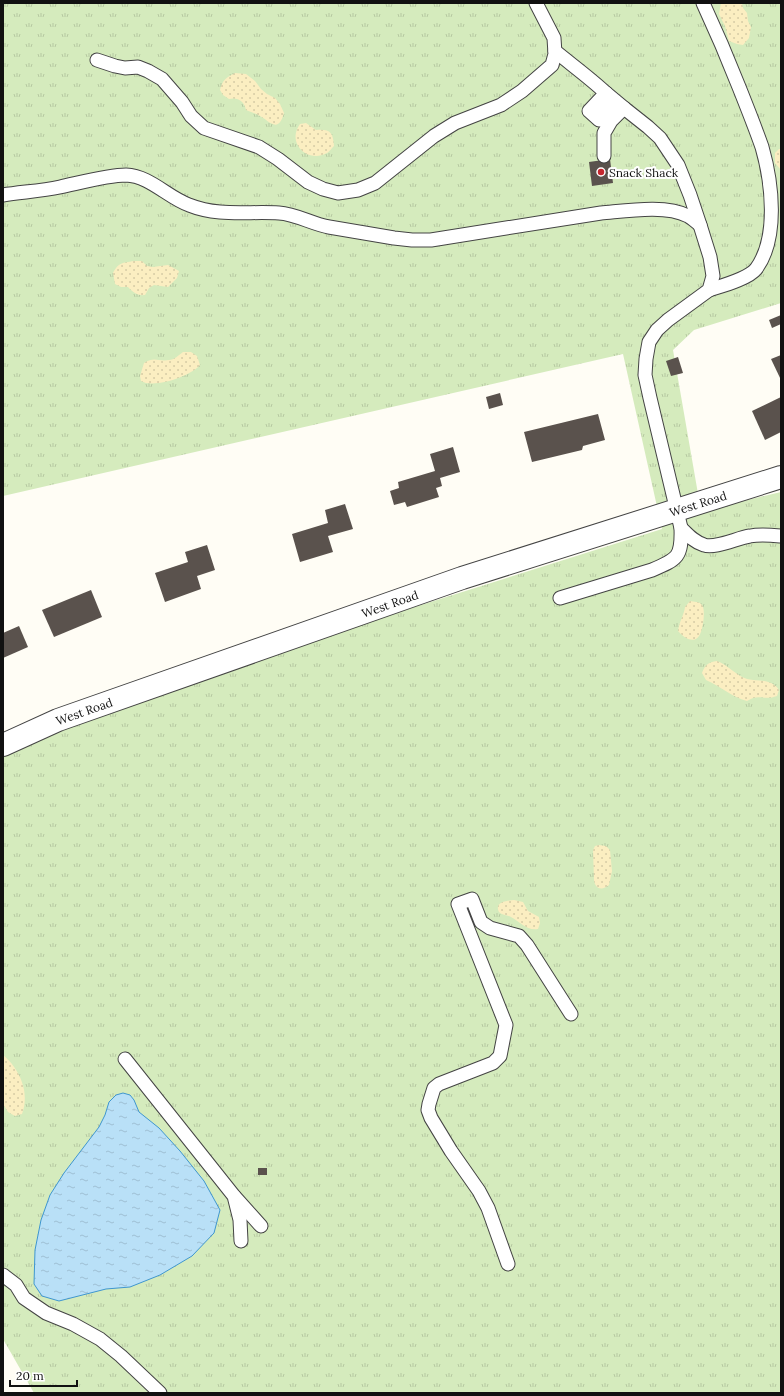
<svg xmlns="http://www.w3.org/2000/svg" width="784" height="1396" viewBox="0 0 784 1396" font-family="Lora,serif">
<style>
.grass{fill:url(#grass-tufts)}
.sand{fill:url(#sand-dots)}
.water{fill:url(#water-ripples);stroke:#3f96cf}
.building{fill:#5a524d}
.lines{fill:none;stroke-linecap:round;stroke-linejoin:round}
.service-casing{stroke:#444;stroke-width:15}
.tertiary-casing{stroke:#444;stroke-width:24}
.service{stroke:#fff;stroke-width:13}
.tertiary{stroke:#fff;stroke-width:22}
.poi-dot{fill:#c4262e;stroke:#fff;stroke-width:1.5}
.labels{text-anchor:middle;dominant-baseline:central;stroke-width:4;stroke-linejoin:round;paint-order:stroke}
.poi-label{font-size:12px;fill:#111;stroke:#fff;text-anchor:start}
.street-label{font-size:12px;fill:#111;stroke:#fff}
</style>
<defs>
<pattern id="grass-tufts" width="24" height="20" patternUnits="userSpaceOnUse"><rect width="24" height="20" fill="#d5ebbd"/><path d="M3 7l-1-3M5 7V3M7 7l1-3M15 17l-1-3M17 17v-4M19 17l1-3" fill="none" stroke="#b6c8a1"/></pattern>
<pattern id="sand-dots" width="8" height="8" patternUnits="userSpaceOnUse"><rect width="8" height="8" fill="#fbeec1"/><path d="M2 2h.1M6 6h.1" fill="none" stroke="#d6cba5" stroke-width="1.8" stroke-linecap="round"/></pattern>
<pattern id="water-ripples" width="26" height="14" patternUnits="userSpaceOnUse"><rect width="26" height="14" fill="#b9e0f7"/><path d="M2 4q2-2 4 0t4 0M15 11q2-2 4 0t4 0" fill="none" stroke="#9ebfd3"/></pattern>
</defs>
<rect width="100%" height="100%" fill="#fffdf5"/>
<polygon class="grass" points="3,3 781,3 781,303 694,330 673,350 701,511 781,492 781,1393 34,1393 3,1339 3,752 92,713 370,621 662,529 623,354 3,496"/>
<g class="sand">
<polygon points="721,3 742,3 743,8 747,13 748,21 751,27 749,38 743,45 737,44 729,41 725,26 719,14"/>
<path d="M235 73 246 74 255 81 261 89 267 94 275 98 280 104 284 113C278 135 269 120 258 115 255 113 250 112 246 110 244 101 238 97 229 99L223 95 220 90C222 80 227 77 235 73Z"/>
<path d="M306 123 316 130C330 129 333 132 334 146 332 148 329 152 327 153 308 164 286 143 300 124Z"/>
<polygon points="779,149 781,149 781,170 775,163 775,153"/>
<path d="M134 261H142L147 266 153 267 168 265 179 271 177 278 168 287 154 285 149 288 145 295C137 296 133 292 128 287H121L115 284 113 273C119 262 122 263 134 261Z"/>
<path d="M183 352H191L197 356 200 365C191 376 154 389 141 381L140 376 144 363C155 356 158 362 169 360 174 360 179 355 183 352Z"/>
<path d="M690 601C694 602 699 601 702 605 706 610 703 631 699 636 693 645 682 636 678 631 679 622 684 615 685 607Z"/>
<path d="M717 661C728 665 737 676 747 679 759 682 771 678 779 690L777 696C764 701 759 693 747 701 732 697 720 686 706 680L702 673C705 665 708 662 717 661Z"/>
<path d="M599 845 606 846 610 850 612 871 609 885C602 891 595 889 594 880L593 850 595 846Z"/>
<path d="M514 900 523 902 528 911 539 917 540 923 538 929C527 931 520 922 511 917 507 915 502 915 499 912 494 902 506 901 514 900Z"/>
<path d="M3 1055C20 1069 30 1093 22 1114L15 1116 8 1112 3 1104Z"/>
</g>
<polygon class="water" points="123,1093 130,1095 134,1100 139,1112 159,1128 180,1151 204,1181 220,1210 214,1233 192,1256 160,1275 130,1287 106,1289 59,1301 42,1296 34,1284 35,1250 41,1220 50,1195 64,1173 99,1127 105,1115 109,1102 116,1095"/>
<g class="building">
<polygon points="610,159 613,183 592,186 589,162"/>
<polygon points="781,315 781,324 772,328 769,320"/>
<polygon points="781,355 781,380 771,359"/>
<polygon points="678,357 683,373 671,376 666,361"/>
<polygon points="500,393 503,405 489,409 486,397"/>
<polygon points="781,397 781,432 765,440 752,411"/>
<polygon points="598,414 605,440 583,446 582,450 532,462 524,432"/>
<polygon points="453,447 460,472 440,478 442,486 436,488 439,497 407,507 405,502 394,505 390,491 399,488 398,482 435,471 430,454"/>
<polygon points="345,504 353,529 328,536 333,552 300,562 292,534 328,523 325,510"/>
<polygon points="207,545 215,570 197,576 201,589 165,602 155,573 188,562 185,552"/>
<polygon points="91,590 102,617 54,637 42,610"/>
<polygon points="19,626 28,647 3,658 3,633"/>
<rect x="258" y="1168" width="9" height="7"/>
</g>
<g class="lines">
<defs>
<g id="service">
<path d="M703 3C716 31 728 59 739 87 747 107 755 127 762 147 772 182 779 238 756 269 748 279 721 286 709 290"/>
<path d="M555 51C572 65 590 78 606 93"/>
<polyline points="97,60 115,66 125,68 138,67 148,71 162,79 182,102 191,116 204,128 259,147 278,159 308,182 323,189 338,193 358,190 375,183 434,136 455,123 501,105 522,91 552,65 555,54 554,38 536,3"/>
<polyline points="604,156 604,133 611,121 624,108 606,93 589,111 599,120 615,101"/>
<path d="M3 195C22 192 41 191 60 187 79 183 108 175 126 175 150 176 167 197 189 205 219 217 248 211 279 213 296 214 312 224 329 227L394 238 412 240H431L601 213C625 211 666 204 688 216 692 218 696 222 700 225"/>
<path d="M681 528C688 535 694 542 704 545 715 549 737 538 750 536 760 534 770 535 781 536"/>
<path d="M560 598 652 570C678 559 682 557 681 528L650 398 645 375 646 359 649 342 657 330 668 320 709 290 713 276 710 257 700 225 690 195 678 165 660 138 648 127 624 108"/>
<polyline points="125,1059 234,1196 240,1220 241,1241"/>
<polyline points="235,1197 261,1226"/>
<polyline points="508,1264 488,1208 479,1191 451,1151 431,1118 428,1110 429,1104 434,1088 439,1084 493,1063 500,1056 506,1025 458,904 472,899 481,922 490,928 519,936 527,945 571,1014"/>
<polyline points="3,1275 16,1285 24,1298 46,1313 73,1324 100,1339 121,1356 160,1393"/>
</g>
<g id="tertiary">
<path id="s1" d="M3 745 58 720 462 578 781 477"/>
</g>
</defs>
<use href="#service" class="service-casing"/>
<use href="#tertiary" class="tertiary-casing"/>
<use href="#service" class="service"/>
<use href="#tertiary" class="tertiary"/>
</g>
<circle class="poi-dot" cx="601" cy="172" r="4"/>
<g class="labels">
<g class="poi-label">
<text x="609" y="172">Snack Shack</text>
</g>
<g class="street-label">
<text stroke="none"><textPath href="#s1" startOffset="736">West Road</textPath></text>
<text stroke="none"><textPath href="#s1" startOffset="412">West Road</textPath></text>
<text stroke="none"><textPath href="#s1" startOffset="88">West Road</textPath></text>
</g>
</g>
<rect width="784" height="1396" fill="none" stroke="#111111" stroke-width="8"/>
<path d="M10 1380v6h67v-6" fill="none" stroke="#111111" stroke-width="2"/>
<text x="16" y="1380" font-size="12" fill="#111111" stroke="#ffffff" stroke-width="3" paint-order="stroke">20 m</text>
</svg>
